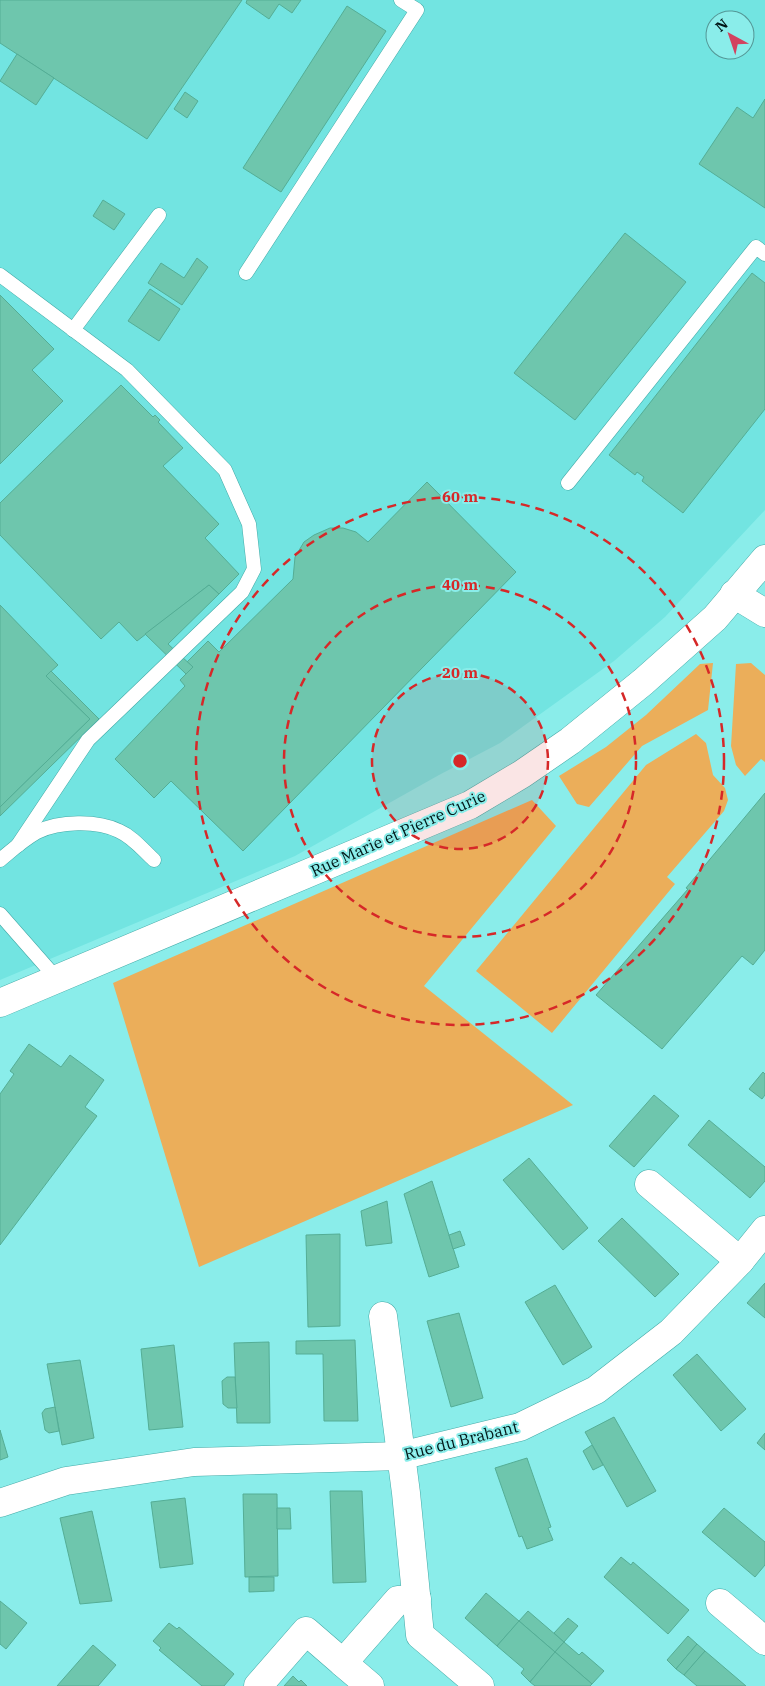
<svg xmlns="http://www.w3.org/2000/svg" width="765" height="1686" viewBox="0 0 765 1686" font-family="'IBM Plex Serif',serif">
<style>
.built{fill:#72e4e1;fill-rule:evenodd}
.green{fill:#ebae5a}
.building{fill:#6ec6ad;stroke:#54ad95}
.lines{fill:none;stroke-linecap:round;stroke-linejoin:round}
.service-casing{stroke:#43aaa7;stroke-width:15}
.minor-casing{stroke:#43aaa7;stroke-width:29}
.service{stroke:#fff;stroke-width:14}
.minor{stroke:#fff;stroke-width:28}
.ring{fill:none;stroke:#d62828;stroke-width:2.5;stroke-dasharray:9 6}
.labels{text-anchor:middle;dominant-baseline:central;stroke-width:4;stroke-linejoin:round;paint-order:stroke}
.street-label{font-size:16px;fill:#021717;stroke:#8aedea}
.centre{fill:#d62828;stroke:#8aedea;stroke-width:2.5}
.ring-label{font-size:15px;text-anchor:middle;font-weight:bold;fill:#d62828;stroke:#8aedea;stroke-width:4;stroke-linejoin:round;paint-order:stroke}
</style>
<rect width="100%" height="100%" fill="#8aedea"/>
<path class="built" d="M0 0H765V510L665 617 614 661 500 743 439 775 295 856 0 980ZM715 20H745V50H715Z"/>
<g class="green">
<polygon points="713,663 708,710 642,746 589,807 577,804 559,776 606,747 646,715 700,664"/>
<polygon points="751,663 765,675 765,762 761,759 745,776 736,765 731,746 736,664"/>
<polygon points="696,734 706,743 713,775 725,788 728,800 724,811 667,877 675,884 552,1033 476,971 646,765"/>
<polygon points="532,800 556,826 424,986 573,1105 199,1267 113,983"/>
</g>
<g class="building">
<polygon points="0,0 242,0 147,139 0,43"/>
<polygon points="247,0 301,0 292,13 279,4 269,19 246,3"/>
<polygon points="347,6 386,31 281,192 243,168"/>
<polygon points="17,54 54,78 36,105 0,81"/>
<polygon points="185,92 198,101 187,118 174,109"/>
<polygon points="765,99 765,208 699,164 737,107 753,118"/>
<polygon points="103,200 125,214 114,230 93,216"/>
<polygon points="625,233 686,282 575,420 514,373"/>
<polygon points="197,258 208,267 182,305 148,283 161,263 184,278"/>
<polygon points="752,273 765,283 765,409 683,513 642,481 644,477 637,472 635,475 609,455"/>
<polygon points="150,289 180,309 159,341 128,321"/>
<polygon points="0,295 54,349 32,370 63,401 0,464"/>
<polygon points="121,385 153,417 155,415 160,420 158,422 183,448 163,466 219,524 205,538 239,574 219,594 209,585 137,641 119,622 101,639 0,535 0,503"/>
<polygon points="427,482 516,572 243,851 171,781 154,798 115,759 185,686 180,680 193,667 187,662 208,641 219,652 293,579 295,557 304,542 314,535 330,528 343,528 356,532 368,542"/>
<polygon points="209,585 219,594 168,644 193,667 186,674 145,634"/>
<polygon points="0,605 58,665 46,676 90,719 0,807"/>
<polygon points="51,671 99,719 0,816 0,807 90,719 46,676"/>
<polygon points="765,793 765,950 753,965 742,956 662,1049 596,995 688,889 686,888"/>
<polygon points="29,1044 61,1067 70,1055 104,1080 85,1107 97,1116 0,1245 0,1094 14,1074 10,1071"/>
<polygon points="763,1072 765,1074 765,1095 762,1099 749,1089"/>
<polygon points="654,1095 679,1116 634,1167 609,1146"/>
<polygon points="709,1120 765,1167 765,1181 750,1198 688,1145"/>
<polygon points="529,1158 588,1228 563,1250 503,1180"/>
<polygon points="432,1181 459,1267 429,1277 404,1194"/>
<polygon points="387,1201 392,1243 366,1246 361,1211"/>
<polygon points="622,1218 679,1274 655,1297 598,1241"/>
<polygon points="460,1231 465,1245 453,1249 449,1235"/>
<polygon points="340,1234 340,1326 308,1327 306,1235"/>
<polygon points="765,1283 765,1318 747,1303"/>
<polygon points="555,1285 592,1347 563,1365 525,1302"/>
<polygon points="459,1313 483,1398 451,1407 427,1321"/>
<polygon points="355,1340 358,1421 324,1421 323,1354 296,1354 296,1341"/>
<polygon points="269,1342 270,1423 237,1423 234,1343"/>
<polygon points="174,1345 183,1427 149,1430 141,1349"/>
<polygon points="697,1354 746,1409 721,1431 673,1375"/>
<polygon points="80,1360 94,1438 62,1445 47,1364"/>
<polygon points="227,1377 235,1377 237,1408 228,1408 223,1404 222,1381"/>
<polygon points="55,1407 59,1431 49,1433 45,1430 42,1413 45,1409"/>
<polygon points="614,1417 656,1491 627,1507 585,1432"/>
<polygon points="0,1430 8,1457 0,1460"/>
<polygon points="765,1433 765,1450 757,1443"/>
<polygon points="592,1445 603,1465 593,1470 583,1451"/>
<polygon points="527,1458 551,1527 548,1528 553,1540 527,1549 522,1536 519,1537 495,1468"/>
<polygon points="330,1491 362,1491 366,1582 333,1583"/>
<polygon points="243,1494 277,1494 278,1576 245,1577"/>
<polygon points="185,1498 193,1564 160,1568 151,1502"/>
<polygon points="277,1508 290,1508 291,1529 277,1529"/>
<polygon points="724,1508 765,1542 765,1565 755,1577 702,1532"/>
<polygon points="92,1511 112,1601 80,1604 60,1518"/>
<polygon points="621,1557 631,1565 633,1562 689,1610 668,1634 604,1577"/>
<polygon points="249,1577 274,1577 274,1591 249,1592"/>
<polygon points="486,1593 519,1621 497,1646 465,1618"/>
<polygon points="0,1601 27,1623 6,1649 0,1644"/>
<polygon points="528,1611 564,1642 555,1652 519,1621"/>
<polygon points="568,1618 578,1626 564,1642 554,1633"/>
<polygon points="519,1621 555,1652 530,1682 521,1673 524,1669 497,1646"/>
<polygon points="169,1623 177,1629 179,1627 234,1674 224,1686 202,1686 159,1650 161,1648 153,1641"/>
<polygon points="688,1636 697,1644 676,1669 667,1660"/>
<polygon points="564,1642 579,1655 582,1652 604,1671 592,1684 555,1652"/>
<polygon points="697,1644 705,1651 684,1675 676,1669"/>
<polygon points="93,1645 116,1665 98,1686 57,1686"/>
<polygon points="705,1651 746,1686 697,1686 684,1675"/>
<polygon points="555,1652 592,1684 590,1686 535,1686 530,1682"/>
<polygon points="293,1676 299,1682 301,1680 307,1686 284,1686"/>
</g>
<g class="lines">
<defs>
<g id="service">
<polyline points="246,273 417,10 401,0"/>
<polyline points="0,275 127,370 225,470 249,524 254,569 242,592 88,740 18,845"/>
<polyline points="73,330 159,215"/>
<polyline points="568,483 756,247 765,254"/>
<path d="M0 860C12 850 23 840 37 832 59 821 97 820 119 831 133 837 143 850 154 860"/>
<polyline points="0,914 57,979"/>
</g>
<g id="minor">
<polyline points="734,594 765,613"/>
<polyline points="0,1003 470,805 522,774 570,741 643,682 715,618 765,559"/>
<polyline points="649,1184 740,1261"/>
<polyline points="383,1316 406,1493 420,1635 480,1686"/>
<polyline points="0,1503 66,1481 194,1462 400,1456 520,1427 596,1390 671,1332 740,1261 765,1230"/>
<polyline points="720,1603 765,1641"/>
<polyline points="258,1686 306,1631 343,1663"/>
<polyline points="370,1686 343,1663 398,1600 417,1599"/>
</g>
</defs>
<use href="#service" class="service-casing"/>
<use href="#minor" class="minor-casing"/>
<use href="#service" class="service"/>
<use href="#minor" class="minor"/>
</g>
<circle cx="460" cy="761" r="88" fill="#d62828" fill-opacity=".12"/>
<g class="ring">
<circle cx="460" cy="761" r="88"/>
<circle cx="460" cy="761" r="176"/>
<circle cx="460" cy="761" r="264"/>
</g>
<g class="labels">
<g class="street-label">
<text transform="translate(398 833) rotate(-24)">Rue Marie et Pierre Curie</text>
<text transform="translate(461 1440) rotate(-14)">Rue du Brabant</text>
</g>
</g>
<circle cx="460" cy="761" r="8" class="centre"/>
<g class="ring-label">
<text x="460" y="502">60 m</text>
<text x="460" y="590">40 m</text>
<text x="460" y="678">20 m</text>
</g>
<g transform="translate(730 35) rotate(320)"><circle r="24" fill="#8aedea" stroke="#549796"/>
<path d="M0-4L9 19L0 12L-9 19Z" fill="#d2425f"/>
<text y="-8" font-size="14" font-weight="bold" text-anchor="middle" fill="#021717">N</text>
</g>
</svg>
